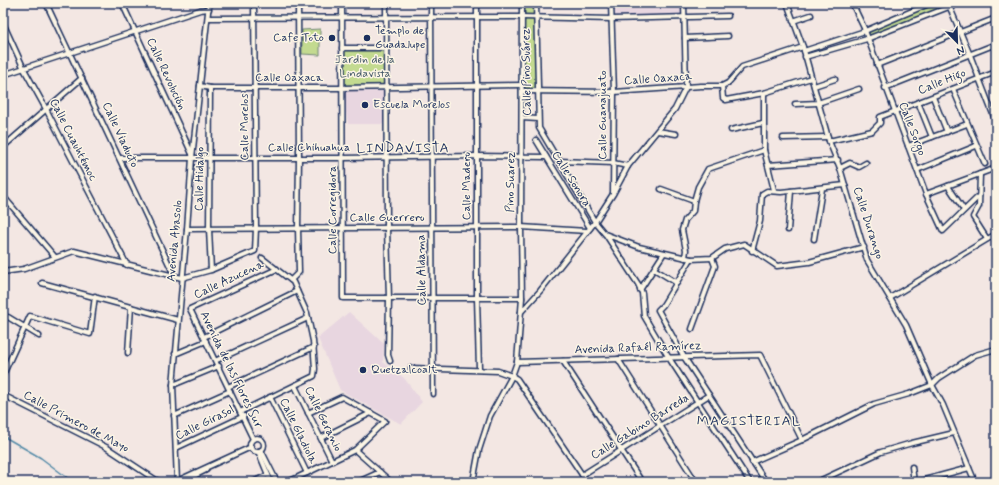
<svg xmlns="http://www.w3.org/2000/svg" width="999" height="485" viewBox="0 0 999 485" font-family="Mynerve,sans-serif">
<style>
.built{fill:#e8d6e0}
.green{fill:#c3da90;stroke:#6f8477}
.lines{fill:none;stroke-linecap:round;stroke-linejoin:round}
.stream{stroke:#558ba8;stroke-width:1.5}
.minor-casing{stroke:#1b2f5e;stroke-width:7}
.minor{stroke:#fcf5e5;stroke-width:4}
.poi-dot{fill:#1b2f5e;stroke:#fcf5e5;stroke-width:1.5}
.labels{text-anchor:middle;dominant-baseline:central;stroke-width:3;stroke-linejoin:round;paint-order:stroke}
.poi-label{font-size:12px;fill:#1b2f5e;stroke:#fcf5e5;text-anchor:start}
.park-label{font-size:12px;fill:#455a6a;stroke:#fcf5e5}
.street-label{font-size:12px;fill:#1b2f5e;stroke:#fcf5e5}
.quarter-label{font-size:14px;letter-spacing:1px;fill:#1b2f5e;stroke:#fcf5e5}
</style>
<rect width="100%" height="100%" fill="#f3e7e3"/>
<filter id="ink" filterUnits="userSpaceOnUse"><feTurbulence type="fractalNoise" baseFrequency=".025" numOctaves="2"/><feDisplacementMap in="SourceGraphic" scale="8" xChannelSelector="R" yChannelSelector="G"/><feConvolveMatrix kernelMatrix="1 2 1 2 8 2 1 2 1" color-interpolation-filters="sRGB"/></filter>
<g filter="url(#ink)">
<g class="built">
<polygon points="611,3 684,3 684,16 612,19"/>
<polygon points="387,86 383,124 348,124 342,87"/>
<polygon points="349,312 384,344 383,362 404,378 422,402 401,424 340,390 318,338"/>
</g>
<g class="green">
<polygon points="522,3 536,3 538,91 522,91"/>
<polygon points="931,3 959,3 867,39 865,31"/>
<polygon points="320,29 320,55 302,54 302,30"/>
<polygon points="342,48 387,48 387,86 342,87"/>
</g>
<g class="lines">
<polyline class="stream" points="3,436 41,458 73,482"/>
<defs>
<g id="minor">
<polyline points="46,3 175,277"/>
<polyline points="122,3 192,154"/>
<polyline points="342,3 343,298 522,298"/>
<polyline points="386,3 387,228 389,298 388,355 390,361"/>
<polyline points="431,3 433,394"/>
<polyline points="477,3 477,298 479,369"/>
<polyline points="536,3 539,128 595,222 605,234 639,247 691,259 712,258 725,249 744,244 777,266 809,262 864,247"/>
<polyline points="611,3 614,92 613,193"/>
<polyline points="787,3 803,47 829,141 840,168 867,260 906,325 932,385 943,405 975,482"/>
<polyline points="852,3 864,28 926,194 943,231 979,196"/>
<polyline points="948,3 970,55 996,122"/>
<polyline points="208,18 522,17 612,19 728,16"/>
<polyline points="793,21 811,15"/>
<polyline points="3,23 24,69 46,109 127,265"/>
<polyline points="685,38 728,36"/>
<polyline points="342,48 387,48"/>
<polyline points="804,51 865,31 931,3"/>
<polyline points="805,57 867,39 959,3"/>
<polyline points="877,65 996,18"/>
<polyline points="3,75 200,10 209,9"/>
<polyline points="200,86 210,88 342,88 522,85"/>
<polyline points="722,86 723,98 726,100 764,93 811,78"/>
<polyline points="722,86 728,83 742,67 803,47"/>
<polyline points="814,86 835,79"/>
<polyline points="210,88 209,229 211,270"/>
<polyline points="885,88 996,44"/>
<polyline points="953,89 985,164"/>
<polyline points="522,91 614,92 701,86 722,86"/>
<polyline points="764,93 764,150 774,190"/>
<polyline points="933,97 947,132"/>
<polyline points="918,102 932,137"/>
<polyline points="795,104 818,103 859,89"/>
<polyline points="522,118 538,119"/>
<polyline points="731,130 763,123"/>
<polyline points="658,131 676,134"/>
<polyline points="783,138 828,137"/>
<polyline points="536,140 590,228"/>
<polyline points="829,141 872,131 880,123 880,117 996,72"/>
<polyline points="908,146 967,124"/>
<polyline points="3,147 82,78"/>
<polyline points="120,158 343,158 477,156 546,157"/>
<polyline points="559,161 613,163 628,166"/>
<polyline points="768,165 838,160"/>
<polyline points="840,168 850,163 859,167 866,163"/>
<polyline points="917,170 976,146"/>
<polyline points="980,174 979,206 973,217 987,239"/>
<polyline points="948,186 964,210"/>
<polyline points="661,189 694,201"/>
<polyline points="926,194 996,168"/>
<polyline points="3,196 55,257"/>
<polyline points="187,229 521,227 587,231"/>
<polyline points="788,230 791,191"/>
<polyline points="606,235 638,284 642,293 644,316 669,358 750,482"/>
<polyline points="814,239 822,189"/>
<polyline points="752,251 760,221 762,194 767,191 781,192 845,185"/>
<polyline points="685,258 686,250 682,230 685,220 693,211 694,201 698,187 708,169 764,150"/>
<polyline points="691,259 663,305 658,310 684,357 766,482"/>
<polyline points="654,269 677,283"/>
<polyline points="3,272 24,269 74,251 182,278 211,270 255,251 256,228 254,3"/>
<polyline points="291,280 299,272 298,228 299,158 298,3"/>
<polyline points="42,283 178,320"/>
<polyline points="640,290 664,253"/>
<polyline points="890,298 996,234"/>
<polyline points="521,312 540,291 595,222 613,194 628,166 675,109 686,87 684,3"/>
<polyline points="3,317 8,317 39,336"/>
<polyline points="692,329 715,266 712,258"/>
<polyline points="206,336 297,291"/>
<polyline points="128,353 131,307"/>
<polyline points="175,354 206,341"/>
<polyline points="618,359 696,482"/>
<polyline points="217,360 308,318"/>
<polyline points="563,361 642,482"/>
<polyline points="517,362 760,355 802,440"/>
<polyline points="411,368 498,371 512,376 517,379 587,482"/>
<polyline points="3,375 30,316 90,334 95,296"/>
<polyline points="173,385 219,366"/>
<polyline points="230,386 314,347"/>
<polyline points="295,386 332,461"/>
<polyline points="3,395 106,447 159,482"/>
<polyline points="270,397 307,473"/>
<polyline points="240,412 314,376 315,369 313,341 307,313 293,282 262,258"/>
<polyline points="174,416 230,391"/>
<polyline points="321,438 371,413"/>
<circle cx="257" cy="445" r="7"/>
<polyline points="253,439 190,309 277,269"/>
<polyline points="176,448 244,416"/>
<polyline points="261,450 277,482"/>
<polyline points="355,450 391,482"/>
<polyline points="258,451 271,482"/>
<polyline points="752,462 802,440 874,404 909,394 932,385 939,378 975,355 996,349"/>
<polyline points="912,467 914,482"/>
<polyline points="582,475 709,395"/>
<polyline points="177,481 173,385 187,229 192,158 209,3"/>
<polyline points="177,481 251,447"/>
<polyline points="182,482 206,470"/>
<polyline points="253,482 268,475"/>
<polyline points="288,482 355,450 385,421 342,397 308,413"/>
<polyline points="358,482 380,472"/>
<polyline points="473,482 479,450 490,416 512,376 517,362 522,298 521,227 522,3"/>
<polyline points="817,482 881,452 912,443 954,433"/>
<polyline points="917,482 969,468"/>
</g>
</defs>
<use href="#minor" class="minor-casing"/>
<use href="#minor" class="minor"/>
</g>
</g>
<g class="poi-dot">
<circle cx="332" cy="38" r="4"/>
<circle cx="367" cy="38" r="4"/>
<circle cx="365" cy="105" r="4"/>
<circle cx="363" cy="370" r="4"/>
</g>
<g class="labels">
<g class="poi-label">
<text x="375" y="31">Templo de<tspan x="375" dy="14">Guadalupe</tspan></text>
<text x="324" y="38" text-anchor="end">Cafe Toto</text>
<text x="373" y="105">Escuela Morelos</text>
<text x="371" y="370">Quetzalcoalt</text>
</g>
<g class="park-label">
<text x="365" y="60">Jardin de la<tspan x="365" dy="14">Lindavista</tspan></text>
</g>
<g class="street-label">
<text transform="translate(527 72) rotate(-91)">Calle Pino Suárez</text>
<text transform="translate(166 74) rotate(65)">Calle Revolución</text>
<text x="289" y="78">Calle Oaxaca</text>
<text transform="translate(658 79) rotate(-4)">Calle Oaxaca</text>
<text transform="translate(942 82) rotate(-22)">Calle Higo</text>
<text transform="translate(603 115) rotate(-90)">Calle Guanajuato</text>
<text transform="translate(245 127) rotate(-90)">Calle Morelos</text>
<text transform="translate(912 129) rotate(69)">Calle Sorgo</text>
<text transform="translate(120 135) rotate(65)">Calle Viaducto</text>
<text transform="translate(73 140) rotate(63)">Calle Cuauhtémoc</text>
<text x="309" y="148">Calle Chihuahua</text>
<text transform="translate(200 179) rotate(-89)">Calle Hidalgo</text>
<text transform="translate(571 179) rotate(58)">Calle Sonora</text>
<text transform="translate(511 182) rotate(-89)">Pino Suarez</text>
<text transform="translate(467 186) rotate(-90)">Calle Madero</text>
<text transform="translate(333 210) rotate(-90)">Calle Corregidora</text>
<text x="387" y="218">Calle Guerrero</text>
<text transform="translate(868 223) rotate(72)">Calle Durango</text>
<text transform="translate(175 241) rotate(-85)">Avenida Abasolo</text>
<text transform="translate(422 270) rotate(-91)">Calle Aldama</text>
<text transform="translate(229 280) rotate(-25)">Calle Azucena</text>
<text transform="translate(638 348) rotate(-2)">Avenida Rafaél Ramírez</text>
<text transform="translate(231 370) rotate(64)">Avenida de las Flores Sur</text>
<text transform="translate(323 419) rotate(64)">Calle Geranio</text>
<text transform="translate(76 422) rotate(28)">Calle Primero de Mayo</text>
<text transform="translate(205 423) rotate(-26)">Calle Girasol</text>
<text transform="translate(640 427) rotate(-32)">Calle Gabino Barreda</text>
<text transform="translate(298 431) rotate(64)">Calle Gladiola</text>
</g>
<g class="quarter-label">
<text x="403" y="148">LINDAVISTA</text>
<text x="749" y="421">MAGISTERIAL</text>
</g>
</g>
<rect width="999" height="485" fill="none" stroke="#fcf5e5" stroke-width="16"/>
<rect x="8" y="8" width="983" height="469" fill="none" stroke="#1b2f5e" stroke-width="1.5" filter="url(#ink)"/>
<g transform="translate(957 42) rotate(157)" stroke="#fcf5e5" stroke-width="3" paint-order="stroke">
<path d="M0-3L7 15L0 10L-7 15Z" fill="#1b2f5e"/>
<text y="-6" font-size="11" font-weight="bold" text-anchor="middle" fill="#1b2f5e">N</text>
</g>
</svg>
